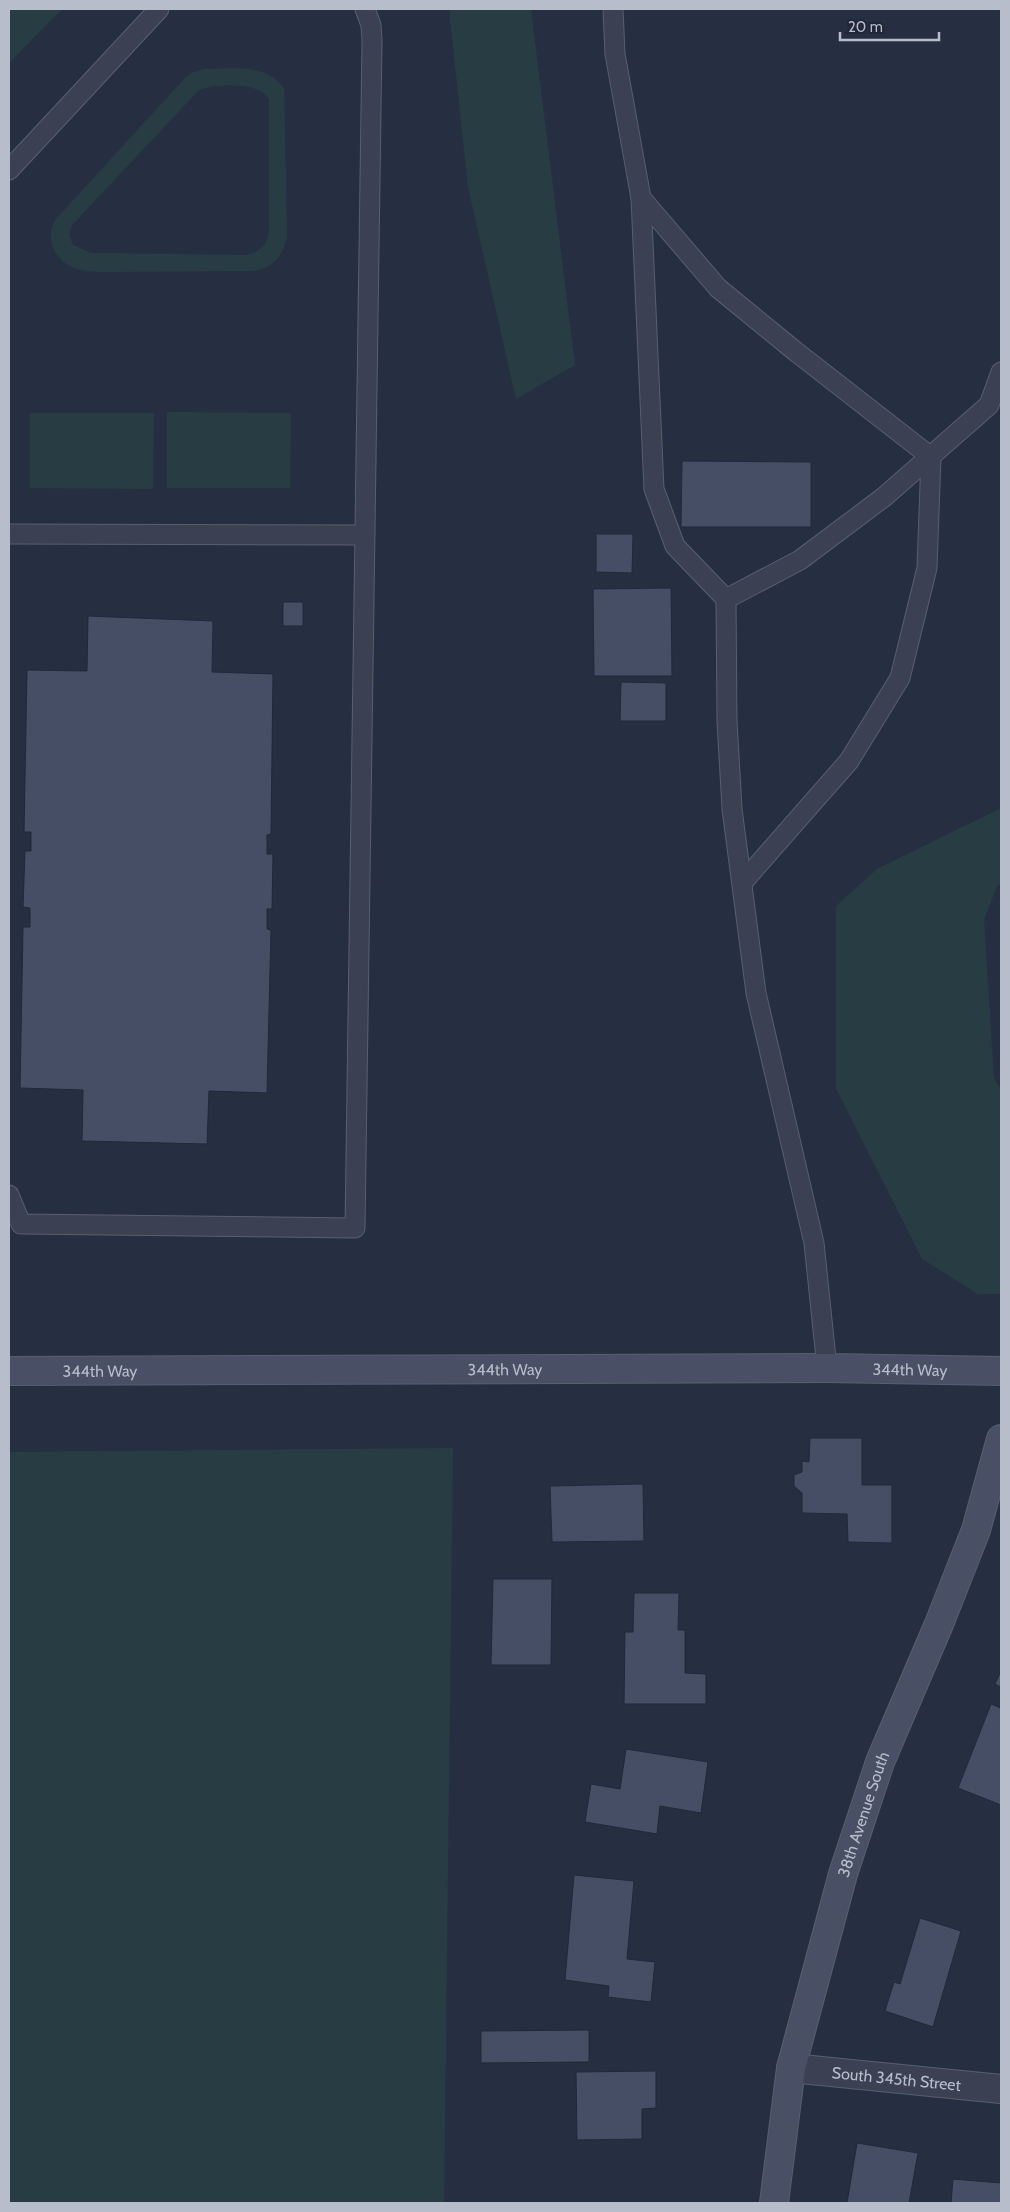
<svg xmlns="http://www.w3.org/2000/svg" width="1010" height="2212" viewBox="0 0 1010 2212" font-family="Cabin,sans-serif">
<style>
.green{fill:#283d43;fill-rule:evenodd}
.building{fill:#454e64;stroke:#212839}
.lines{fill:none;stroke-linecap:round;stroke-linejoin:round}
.lane-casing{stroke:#595f6f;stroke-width:21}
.street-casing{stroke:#595f6f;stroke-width:30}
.secondary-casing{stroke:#595f6f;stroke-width:30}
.lane{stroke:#3b4152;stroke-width:19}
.street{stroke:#3b4152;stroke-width:28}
.secondary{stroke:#495065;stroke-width:28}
.labels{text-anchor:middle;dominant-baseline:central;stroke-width:4;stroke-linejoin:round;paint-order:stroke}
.street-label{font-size:16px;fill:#b8bdcc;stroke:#1f2637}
</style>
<rect width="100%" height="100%" fill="#262f42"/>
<g class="green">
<polygon points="9,9 62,9 9,63"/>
<polygon points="449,9 531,9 575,365 516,399 468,187"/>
<path d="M204 69C233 69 265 63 284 88L287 236C283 257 273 268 252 271L100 272C92 271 84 271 77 269 56 263 43 238 56 219L185 78 191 73ZM213 86C232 86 257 82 269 99V231C267 244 261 252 247 255L91 253 73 245 69 235 72 225 199 90Z"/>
<polygon points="167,412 291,413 290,488 167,488"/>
<polygon points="30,413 154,413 153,489 30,488"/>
<polygon points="1001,808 1001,883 997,886 984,920 994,1078 1001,1090 1001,1294 978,1294 922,1259 836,1088 836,906 877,869"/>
<polygon points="453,1448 444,2203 9,2203 9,1452"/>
</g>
<g class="building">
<polygon points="682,461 811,462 811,527 681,527"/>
<polygon points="596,534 633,534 632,573 596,572"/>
<polygon points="671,588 672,676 594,676 593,589"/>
<rect x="283" y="602" width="20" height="24"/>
<polygon points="88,616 213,621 212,672 273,674 271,834 267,835 267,854 273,854 272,909 267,909 267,929 271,930 267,1093 209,1091 207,1144 82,1141 83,1090 20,1088 23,927 30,927 30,908 23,907 25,851 31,851 31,832 24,832 27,670 87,671"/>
<polygon points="621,682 666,683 666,721 620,721"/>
<polygon points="810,1438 862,1438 862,1485 892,1485 892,1543 848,1542 847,1514 802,1513 802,1493 794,1486 794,1475 802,1472 802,1461 809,1462"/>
<polygon points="643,1484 644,1541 552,1542 550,1486"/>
<polygon points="493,1579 552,1579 551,1665 491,1665"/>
<polygon points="634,1593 679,1593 678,1630 685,1630 685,1673 706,1674 706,1704 624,1704 625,1632 633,1632"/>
<polygon points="1001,1671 1001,1687 995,1684"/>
<polygon points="991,1704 1001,1708 1001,1805 958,1788"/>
<polygon points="626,1749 708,1762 701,1813 660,1806 657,1834 585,1822 591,1784 620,1789"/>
<polygon points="574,1875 634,1881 627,1959 655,1962 651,2002 608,1997 609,1986 565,1980"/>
<polygon points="920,1918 961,1931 933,2027 885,2011 894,1982 900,1984"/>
<polygon points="589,2030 589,2062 481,2063 481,2031"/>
<polygon points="656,2071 656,2108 642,2109 642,2139 577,2140 576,2072"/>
<polygon points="857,2143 918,2153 909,2203 847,2203"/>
<polygon points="953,2179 1001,2183 1001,2203 951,2203"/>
</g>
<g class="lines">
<defs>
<g id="lane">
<polyline points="613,9 615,54 641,198 718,288 795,351 931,457"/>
<polyline points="9,170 159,9"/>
<polyline points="641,198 654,489 675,546 726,599"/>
<polyline points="9,534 365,535"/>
<polyline points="742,883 849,761 900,678 927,568 931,457"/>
<polyline points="9,1195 21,1224 355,1228 372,40 371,25 365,9"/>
<polyline points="827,1368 814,1243 756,993 732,809 727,721 726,599 800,560 884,497 989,405 1001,372"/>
</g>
<g id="street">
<path id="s1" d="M791 2068 1001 2089"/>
</g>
<g id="secondary">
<path id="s2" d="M9 1371 827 1368 1001 1371"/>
<path id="s3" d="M774 2203 791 2068 843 1874 880 1762 939 1624 976 1530 1001 1439"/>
</g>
</defs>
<use href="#lane" class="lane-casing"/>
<use href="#street" class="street-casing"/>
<use href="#secondary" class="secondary-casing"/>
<use href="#lane" class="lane"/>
<use href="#street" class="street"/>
<use href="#secondary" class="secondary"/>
</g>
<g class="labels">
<g class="street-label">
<text stroke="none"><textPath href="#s2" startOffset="496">344th Way</textPath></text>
<text stroke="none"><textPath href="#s2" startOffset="901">344th Way</textPath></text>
<text stroke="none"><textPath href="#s2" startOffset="91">344th Way</textPath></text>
<text stroke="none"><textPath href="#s3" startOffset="400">38th Avenue South</textPath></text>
<text stroke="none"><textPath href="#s1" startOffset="106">South 345th Street</textPath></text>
</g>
</g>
<rect width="1010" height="2212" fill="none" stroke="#b8bdcc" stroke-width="20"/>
<path d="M840 32v8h99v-8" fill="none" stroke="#b8bdcc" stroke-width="2.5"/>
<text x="848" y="32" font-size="15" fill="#b8bdcc" stroke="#1f2637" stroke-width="4" paint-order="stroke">20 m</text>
</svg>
